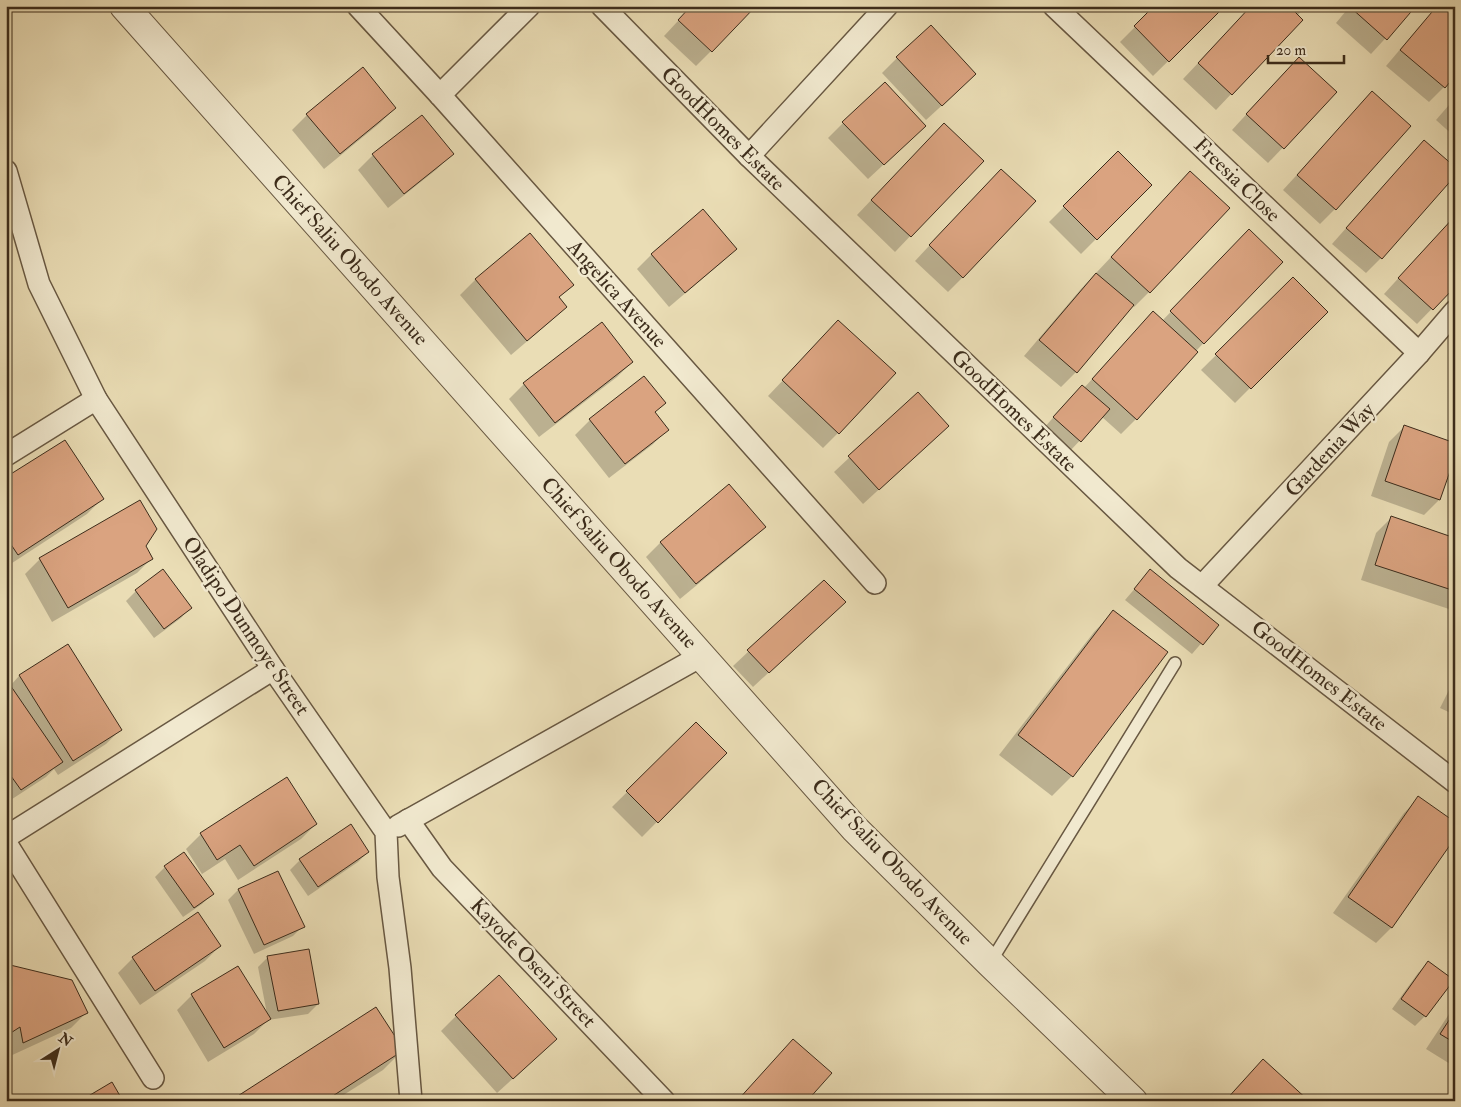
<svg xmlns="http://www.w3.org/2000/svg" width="1461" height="1107" viewBox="0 0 1461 1107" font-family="'IM FELL Double Pica',serif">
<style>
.shadow{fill:#0003}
.building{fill:#daa380;stroke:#3c2c1b}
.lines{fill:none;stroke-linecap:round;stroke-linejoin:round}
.service-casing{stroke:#685842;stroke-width:14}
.minor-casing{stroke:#685842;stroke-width:24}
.tertiary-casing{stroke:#685842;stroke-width:30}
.service{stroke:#f1e9cf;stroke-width:11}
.minor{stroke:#f1e9cf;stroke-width:21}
.tertiary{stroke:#f1e9cf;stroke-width:28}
.labels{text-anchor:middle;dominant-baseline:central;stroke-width:5;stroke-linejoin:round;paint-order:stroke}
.street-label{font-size:21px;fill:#3c2c1b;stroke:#f1e9cf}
</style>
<rect width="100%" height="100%" fill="#eaddb5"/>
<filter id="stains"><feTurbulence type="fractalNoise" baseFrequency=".004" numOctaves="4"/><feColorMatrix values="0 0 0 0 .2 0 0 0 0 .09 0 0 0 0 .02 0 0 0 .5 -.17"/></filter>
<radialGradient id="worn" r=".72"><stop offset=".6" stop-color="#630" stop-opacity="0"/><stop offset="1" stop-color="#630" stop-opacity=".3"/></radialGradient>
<g class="shadow">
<polygon points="692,6 711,51 696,66 664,36"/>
<polygon points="1156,6 1224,6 1153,76 1120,42"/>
<polygon points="1252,6 1306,6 1297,16 1301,20 1216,110 1183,79"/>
<polygon points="1350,6 1415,6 1371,54 1336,23"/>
<polygon points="1439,6 1444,87 1429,102 1386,66 1425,20"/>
<polygon points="897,58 960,89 926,120 882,73"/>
<polygon points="1284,73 1336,92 1268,163 1232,130"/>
<polygon points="1372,93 1335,209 1320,224 1283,190"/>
<polygon points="1455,98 1455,137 1436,120"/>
<polygon points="395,108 380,123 324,169 292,130 307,115"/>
<polygon points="843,123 909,141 868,179 828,138"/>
<polygon points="929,139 982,161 895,252 857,215"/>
<polygon points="1424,142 1381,258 1366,273 1332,244 1409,157"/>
<polygon points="1118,153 1150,185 1081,254 1049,222"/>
<polygon points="452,154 437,169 388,208 358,170 373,155"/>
<polygon points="986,185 963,277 948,292 915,261"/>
<polygon points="1176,188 1228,208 1149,292 1134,307 1132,305 1076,372 1061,387 1024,356 1081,289"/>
<polygon points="1455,216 1455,285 1417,324 1384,294"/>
<polygon points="530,235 572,285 558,298 566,306 551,321 511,355 460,295 475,280"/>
<polygon points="1234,246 1281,262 1196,351 1136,419 1121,434 1102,417 1070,451 1044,428 1072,396 1084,388 1138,328 1162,321"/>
<polygon points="736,249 721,263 669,307 637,269 652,254"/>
<polygon points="1293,279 1326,312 1235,403 1201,370"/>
<polygon points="824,337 838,433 823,448 768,396"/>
<polygon points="632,362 617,377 539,437 509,399 524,384"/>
<polygon points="644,377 654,413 667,430 652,445 609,478 575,435 590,420"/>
<polygon points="917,394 932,441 863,504 834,472"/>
<polygon points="1404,427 1439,500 1424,515 1371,496 1389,442"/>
<polygon points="6,479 102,499 87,514 6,567"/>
<polygon points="140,502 144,546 152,558 137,573 52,622 25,574 40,559"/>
<polygon points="1391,518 1455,539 1455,607 1452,610 1361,580 1376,533"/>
<polygon points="764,527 749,542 680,599 646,557 661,542"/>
<polygon points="1150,571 1217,625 1192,654 1125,600"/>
<polygon points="824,581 829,617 753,687 733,666"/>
<polygon points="136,591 190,608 181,618 154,638 126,601"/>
<polygon points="1113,612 1072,776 1052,796 999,755 1094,632"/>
<polygon points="67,646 121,729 106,744 58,775 54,769 46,777 6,803 6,681 10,686 19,676"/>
<polygon points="1455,678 1455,715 1440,708"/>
<polygon points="696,724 725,753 642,837 612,807"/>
<polygon points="287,779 316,824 301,839 238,880 225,859 202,874 186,849 201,834"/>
<polygon points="1419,798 1455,836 1391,928 1376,943 1333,913 1404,813"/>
<polygon points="368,852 358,862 308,896 290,870 300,860"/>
<polygon points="165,867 212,894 202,904 183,917 155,877"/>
<polygon points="278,873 303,926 293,936 254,954 228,900 238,890"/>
<polygon points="220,946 205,961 140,1005 118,973 133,958"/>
<polygon points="268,957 318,1004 308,1014 268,1020 254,1034 208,1062 177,1010 192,995 267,1014 258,967"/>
<polygon points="1428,963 1425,1016 1415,1026 1392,1009 1418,973"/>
<polygon points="6,965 86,1013 71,1028 8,1057 6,1047"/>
<polygon points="1455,1005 1455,1067 1426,1049"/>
<polygon points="456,1016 540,1054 497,1093 441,1031"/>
<polygon points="403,1050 383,1070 334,1101 233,1101"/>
<polygon points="1263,1060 1308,1101 1224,1101"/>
</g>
<g class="building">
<polygon points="691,6 756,6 712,52 678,20"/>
<polygon points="1154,6 1225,6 1169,62 1134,26"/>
<polygon points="1251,6 1289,6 1303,20 1232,95 1198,63"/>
<polygon points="1351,6 1416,6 1387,40 1350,7"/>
<polygon points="1437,6 1444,6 1455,15 1455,76 1445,88 1400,50"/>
<polygon points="931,25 976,74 942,106 896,57"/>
<polygon points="1299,57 1337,92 1284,149 1246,114"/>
<polygon points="363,67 396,108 340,154 306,114"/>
<polygon points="885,82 926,126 884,165 842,122"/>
<polygon points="1372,91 1411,126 1336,210 1297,175"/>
<polygon points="1455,98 1455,108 1450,104"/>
<polygon points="422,115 454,154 404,194 372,154"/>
<polygon points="944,123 984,161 911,237 871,200"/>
<polygon points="1424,140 1455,167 1455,176 1382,259 1346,228"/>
<polygon points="1118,151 1152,185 1097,240 1063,206"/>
<polygon points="1001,169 1036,201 963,278 929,245"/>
<polygon points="1190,171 1230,208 1150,293 1111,257"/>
<polygon points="703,209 737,249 685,293 651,254"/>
<polygon points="1455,216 1455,287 1433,310 1398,278"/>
<polygon points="1249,229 1283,262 1204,344 1170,311"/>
<polygon points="530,233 574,285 559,297 567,307 527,341 475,279"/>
<polygon points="1096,273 1134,305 1077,373 1039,340"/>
<polygon points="1293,277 1328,312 1251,389 1215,354"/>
<polygon points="1153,311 1198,352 1137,420 1092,379"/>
<polygon points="838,320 896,373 839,434 782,380"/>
<polygon points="602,322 633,362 555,423 523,383"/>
<polygon points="644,376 666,403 655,412 669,430 625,464 589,419"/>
<polygon points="1082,385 1110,409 1081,442 1053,417"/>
<polygon points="918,392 949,426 879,490 848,456"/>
<polygon points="1404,425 1455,443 1455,457 1440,500 1385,481"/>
<polygon points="65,440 104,499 18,555 6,537 6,477"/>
<polygon points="729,484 766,527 696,584 660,542"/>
<polygon points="140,500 157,529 146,546 153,559 68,608 39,558"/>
<polygon points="1391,516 1455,538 1455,591 1375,565"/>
<polygon points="163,569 192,608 164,629 135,590"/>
<polygon points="1150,569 1219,625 1203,645 1134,589"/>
<polygon points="824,580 846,602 769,673 747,650"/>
<polygon points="1113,610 1168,652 1073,777 1018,735"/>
<polygon points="68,644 122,730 73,761 19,675"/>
<polygon points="6,679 63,762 21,790 6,769"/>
<polygon points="696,722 727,753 658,823 626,791"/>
<polygon points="287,777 317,824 254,866 240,845 217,860 200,833"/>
<polygon points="1418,796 1455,822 1455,838 1392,928 1348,897"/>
<polygon points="351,824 369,852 318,887 299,859"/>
<polygon points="184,852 214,894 194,908 164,866"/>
<polygon points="278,871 305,927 264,945 238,889"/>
<polygon points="198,912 221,946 155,991 132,957"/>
<polygon points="309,949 319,1004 278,1011 267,956"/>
<polygon points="1428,961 1454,980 1426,1017 1401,999"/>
<polygon points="6,964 72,980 88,1013 23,1043 20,1027 6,1036"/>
<polygon points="238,966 271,1019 224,1048 191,994"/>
<polygon points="499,975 557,1039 513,1079 455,1015"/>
<polygon points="376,1007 404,1050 325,1101 230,1101"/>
<polygon points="1455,1011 1455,1043 1440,1034"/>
<polygon points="793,1039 832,1073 807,1101 737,1101"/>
<polygon points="1263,1059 1309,1101 1225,1101"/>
<polygon points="112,1082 123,1101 80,1101"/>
</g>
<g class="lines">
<defs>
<polyline id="service" points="990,963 1175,663"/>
<g id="minor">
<polyline points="358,6 440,95 875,583"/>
<polyline points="602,6 749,156 1178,568 1455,782"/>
<polyline points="1054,6 1419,353"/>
<polyline points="440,95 529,6"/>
<polyline points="749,156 887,6"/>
<polyline points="6,171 39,284 96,399 273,669 386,832 388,877 400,968 411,1101"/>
<polyline points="6,455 96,399"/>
<polyline points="1202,586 1419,353 1455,311"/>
<polyline points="408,820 442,868 664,1101"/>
<polyline points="398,826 701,656"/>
<polyline points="6,837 273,669"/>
<polyline points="6,843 153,1078"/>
</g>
<polyline id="tertiary" points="124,6 854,828 990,963 1133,1101"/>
</defs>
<use href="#service" class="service-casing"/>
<use href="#minor" class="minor-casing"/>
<use href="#tertiary" class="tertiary-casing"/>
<use href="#service" class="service"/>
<use href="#minor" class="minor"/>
<use href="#tertiary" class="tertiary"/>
</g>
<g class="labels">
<g class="street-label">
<text transform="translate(723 129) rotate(45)">GoodHomes Estate</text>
<text transform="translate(1237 180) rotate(44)">Freesia Close</text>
<text transform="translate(350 260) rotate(48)">Chief Saliu Obodo Avenue</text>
<text transform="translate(617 294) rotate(48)">Angelica Avenue</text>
<text transform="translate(1014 411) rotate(44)">GoodHomes Estate</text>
<text transform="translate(1330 450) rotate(-47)">Gardenia Way</text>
<text transform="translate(619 563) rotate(48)">Chief Saliu Obodo Avenue</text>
<text transform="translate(246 626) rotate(56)">Oladipo Dunmoye Street</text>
<text transform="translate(1319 676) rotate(38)">GoodHomes Estate</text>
<text transform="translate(892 862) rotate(46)">Chief Saliu Obodo Avenue</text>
<text transform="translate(533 963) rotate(46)">Kayode Oseni Street</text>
</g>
</g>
<rect width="1461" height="1107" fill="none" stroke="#eaddb5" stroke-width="25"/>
<rect x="8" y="8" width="1446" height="1092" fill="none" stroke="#3c2c1b" stroke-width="2.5"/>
<rect x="12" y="12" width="1436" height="1082" fill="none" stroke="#3c2c1b"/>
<g transform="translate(58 1050) rotate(36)" stroke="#f1e9cf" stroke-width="4" paint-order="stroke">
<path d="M0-4L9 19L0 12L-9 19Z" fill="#3c2c1b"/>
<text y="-8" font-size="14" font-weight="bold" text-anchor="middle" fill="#3c2c1b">N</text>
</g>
<path d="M1268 55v8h76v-8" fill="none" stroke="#3c2c1b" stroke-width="2.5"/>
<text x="1276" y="55" font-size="15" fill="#3c2c1b" stroke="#f1e9cf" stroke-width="4" paint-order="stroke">20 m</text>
<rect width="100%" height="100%" filter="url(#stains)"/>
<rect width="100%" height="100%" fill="url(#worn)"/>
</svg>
